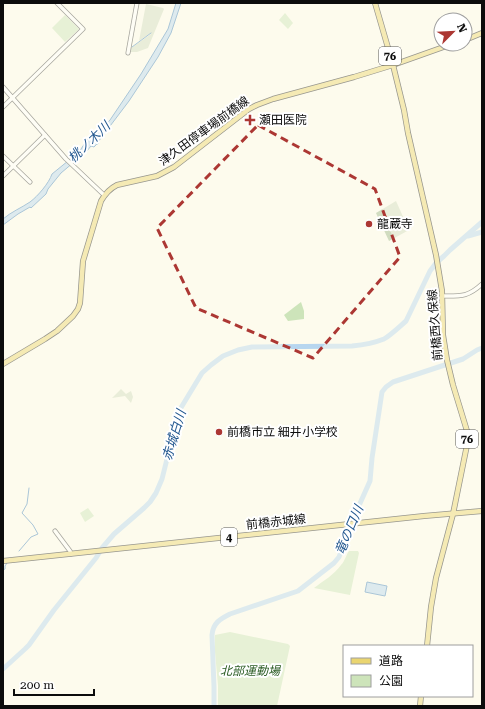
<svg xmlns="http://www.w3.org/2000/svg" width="485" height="709" viewBox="0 0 485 709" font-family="'Roboto Serif','Noto Sans JP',serif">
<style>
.green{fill:#cde4ba}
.cemetery{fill:#d1dcc0}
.water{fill:#b7d6ef;stroke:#4685be}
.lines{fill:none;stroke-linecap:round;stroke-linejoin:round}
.stream{stroke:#4685be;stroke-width:1}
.river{stroke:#b7d6ef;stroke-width:5}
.minor-casing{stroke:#3f3f3f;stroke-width:5}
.major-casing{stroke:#1d1d1d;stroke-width:6}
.minor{stroke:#fff;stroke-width:3.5}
.major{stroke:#ead570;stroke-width:4.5}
.marked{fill:none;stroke:#ac3733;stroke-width:3;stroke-dasharray:8 5;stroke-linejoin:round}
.poi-dot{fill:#ac3733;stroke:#fff;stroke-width:1.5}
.labels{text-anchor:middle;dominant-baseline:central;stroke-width:4;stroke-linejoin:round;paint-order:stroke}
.shield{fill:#fff;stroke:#555;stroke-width:1}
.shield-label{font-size:11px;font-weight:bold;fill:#0c0c0c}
.poi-label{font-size:12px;fill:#0c0c0c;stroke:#fff;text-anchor:start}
.street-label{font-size:12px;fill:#0c0c0c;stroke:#fff}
.park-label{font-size:12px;font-style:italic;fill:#2b5c24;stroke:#fff}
.water-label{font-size:13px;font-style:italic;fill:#235890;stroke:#fff}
</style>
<rect width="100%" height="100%" fill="#fdfbed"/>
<g class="green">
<polygon points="285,13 293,23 288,29 279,20"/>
<polygon points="65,15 79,29 65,42 52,28"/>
<polygon points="301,302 304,311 304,319 288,321 284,315"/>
<polygon points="88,508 94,516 85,522 80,513"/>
<path d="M349 551H358L359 553 350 595 314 588C323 581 334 575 341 565 345 561 346 555 349 551Z"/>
<polygon points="230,632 288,644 290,646 277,706 218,706 218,686 215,652 215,635"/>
</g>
<g class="cemetery">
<polygon points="146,4 163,8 164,9 148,48 137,52 130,52 131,48 151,34 151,33 139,41"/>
<polygon points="396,201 409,230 389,241 376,213"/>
<polygon points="121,389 126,394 131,391 133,397 131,403 125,396 112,398"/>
</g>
<g class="water">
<path d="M176 3H181L171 33 158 57 129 101 98 142V144H97L94 147 91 146 86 152 61 173 48 189 46 194 31 208 30 207 18 214 3 225V219C11 212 21 208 30 202 38 196 49 183 52 174L79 152 89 137H90L96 131H100L110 120 141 74 168 29Z"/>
<polygon points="367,582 387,586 385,596 365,592"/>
</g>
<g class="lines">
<g class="stream">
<polyline points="132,47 151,33"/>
<polyline points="19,551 31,537 38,534 33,525 22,513 27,504 29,488"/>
<polyline points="3,570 5,569 5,566 7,563"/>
</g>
<g class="river">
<polyline points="468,236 482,232"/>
<path d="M3 669 25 649 29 645 54 610 96 558 102 548 114 534 144 508 150 502 156 493 162 479 179 411 202 373 211 365 223 356 238 350 252 347 352 346C362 345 374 343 384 339 392 334 399 327 406 321L430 271 436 263 444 256 450 250 482 222"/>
<path d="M214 706V687L212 635C213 623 220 619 230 614L298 591 334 563 339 557 353 519 370 481 372 458 382 392 386 387 393 382 463 359 477 350 482 348"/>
</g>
<defs>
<g id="minor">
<polyline points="128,53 137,3"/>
<polyline points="3,87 66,159 104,195"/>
<polyline points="3,107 83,29 57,3"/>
<polyline points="3,156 30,182"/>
<polyline points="3,176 45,135"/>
<path d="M443 296C461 296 468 297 482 284"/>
<polyline points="55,531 70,551 71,554"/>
</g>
<g id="major">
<polyline points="375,3 393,65 404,110 408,133 436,255 442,291 443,335 447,360 453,385 467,431 467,445 453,514 436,578 431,607 427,646"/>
<polyline points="465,40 482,33"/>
<path d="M3 364 45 339 57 331 73 316 78 309 80 303 83 261 101 201C105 194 109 189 117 185L157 176 174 167 249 109 257 105 273 99 354 77 393 65 452 44"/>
<polyline points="3,561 424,516 482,511"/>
<polyline points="420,706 421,696"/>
</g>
</defs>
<use href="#minor" class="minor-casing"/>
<use href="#major" class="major-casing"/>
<use href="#minor" class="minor"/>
<use href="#major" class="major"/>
</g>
<path d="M0 0H485V709H0ZM258 125 375 189 400 257 313 358 196 308 157 228Z" fill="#fdfbed" fill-opacity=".55" fill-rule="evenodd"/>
<path class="marked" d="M258 125 375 189 400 257 313 358 196 308 157 228Z"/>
<g class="poi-dot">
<path d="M248 114h4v4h4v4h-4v4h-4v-4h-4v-4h4z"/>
<circle cx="369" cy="224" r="4"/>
<circle cx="219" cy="432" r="4"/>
</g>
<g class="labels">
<g class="shield">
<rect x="379" y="47" width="22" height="18" rx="3"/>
<rect x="456" y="430" width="22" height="18" rx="3"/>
<rect x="221" y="528" width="16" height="18" rx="3"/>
</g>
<g class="shield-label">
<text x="390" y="56">76</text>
<text x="467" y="439">76</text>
<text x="229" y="537">4</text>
</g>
<g class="poi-label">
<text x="259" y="120">瀬田医院</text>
<text x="377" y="224">龍蔵寺</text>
<text x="227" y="432">前橋市立 細井小学校</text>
</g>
<g class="street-label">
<text transform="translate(204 131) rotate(-36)">津久田停車場前橋線</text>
<text transform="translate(435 325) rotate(-95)">前橋西久保線</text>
<text transform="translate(276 522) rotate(-6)">前橋赤城線</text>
</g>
<g class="park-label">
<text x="250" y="671">北部運動場</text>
</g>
<g class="water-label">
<text transform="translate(89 142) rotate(-44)">桃ノ木川</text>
<text transform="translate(174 435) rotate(-73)">赤城白川</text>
<text transform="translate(349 530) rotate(-67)">竜の口川</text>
</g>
</g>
<rect width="485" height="709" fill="none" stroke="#0c0c0c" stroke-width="8"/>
<rect x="343" y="645" width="130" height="52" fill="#ffffff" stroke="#9e9e9e"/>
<rect x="351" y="658" width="20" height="6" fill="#ead570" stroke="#9e9e9e"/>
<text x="379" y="665" font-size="12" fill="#0c0c0c">道路</text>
<rect x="351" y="675" width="20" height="12" fill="#cde4ba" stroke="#9e9e9e"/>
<text x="379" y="685" font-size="12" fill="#0c0c0c">公園</text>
<g transform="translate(453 32) rotate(66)"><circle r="19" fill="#ffffff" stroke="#9e9e9e"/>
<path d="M0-3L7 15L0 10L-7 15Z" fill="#ac3733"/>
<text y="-6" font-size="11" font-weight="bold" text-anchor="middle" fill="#0c0c0c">N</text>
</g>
<path d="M14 689v6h80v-6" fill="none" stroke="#0c0c0c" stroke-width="2"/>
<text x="20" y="689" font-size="12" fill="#0c0c0c" stroke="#ffffff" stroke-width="3" paint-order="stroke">200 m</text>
</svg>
